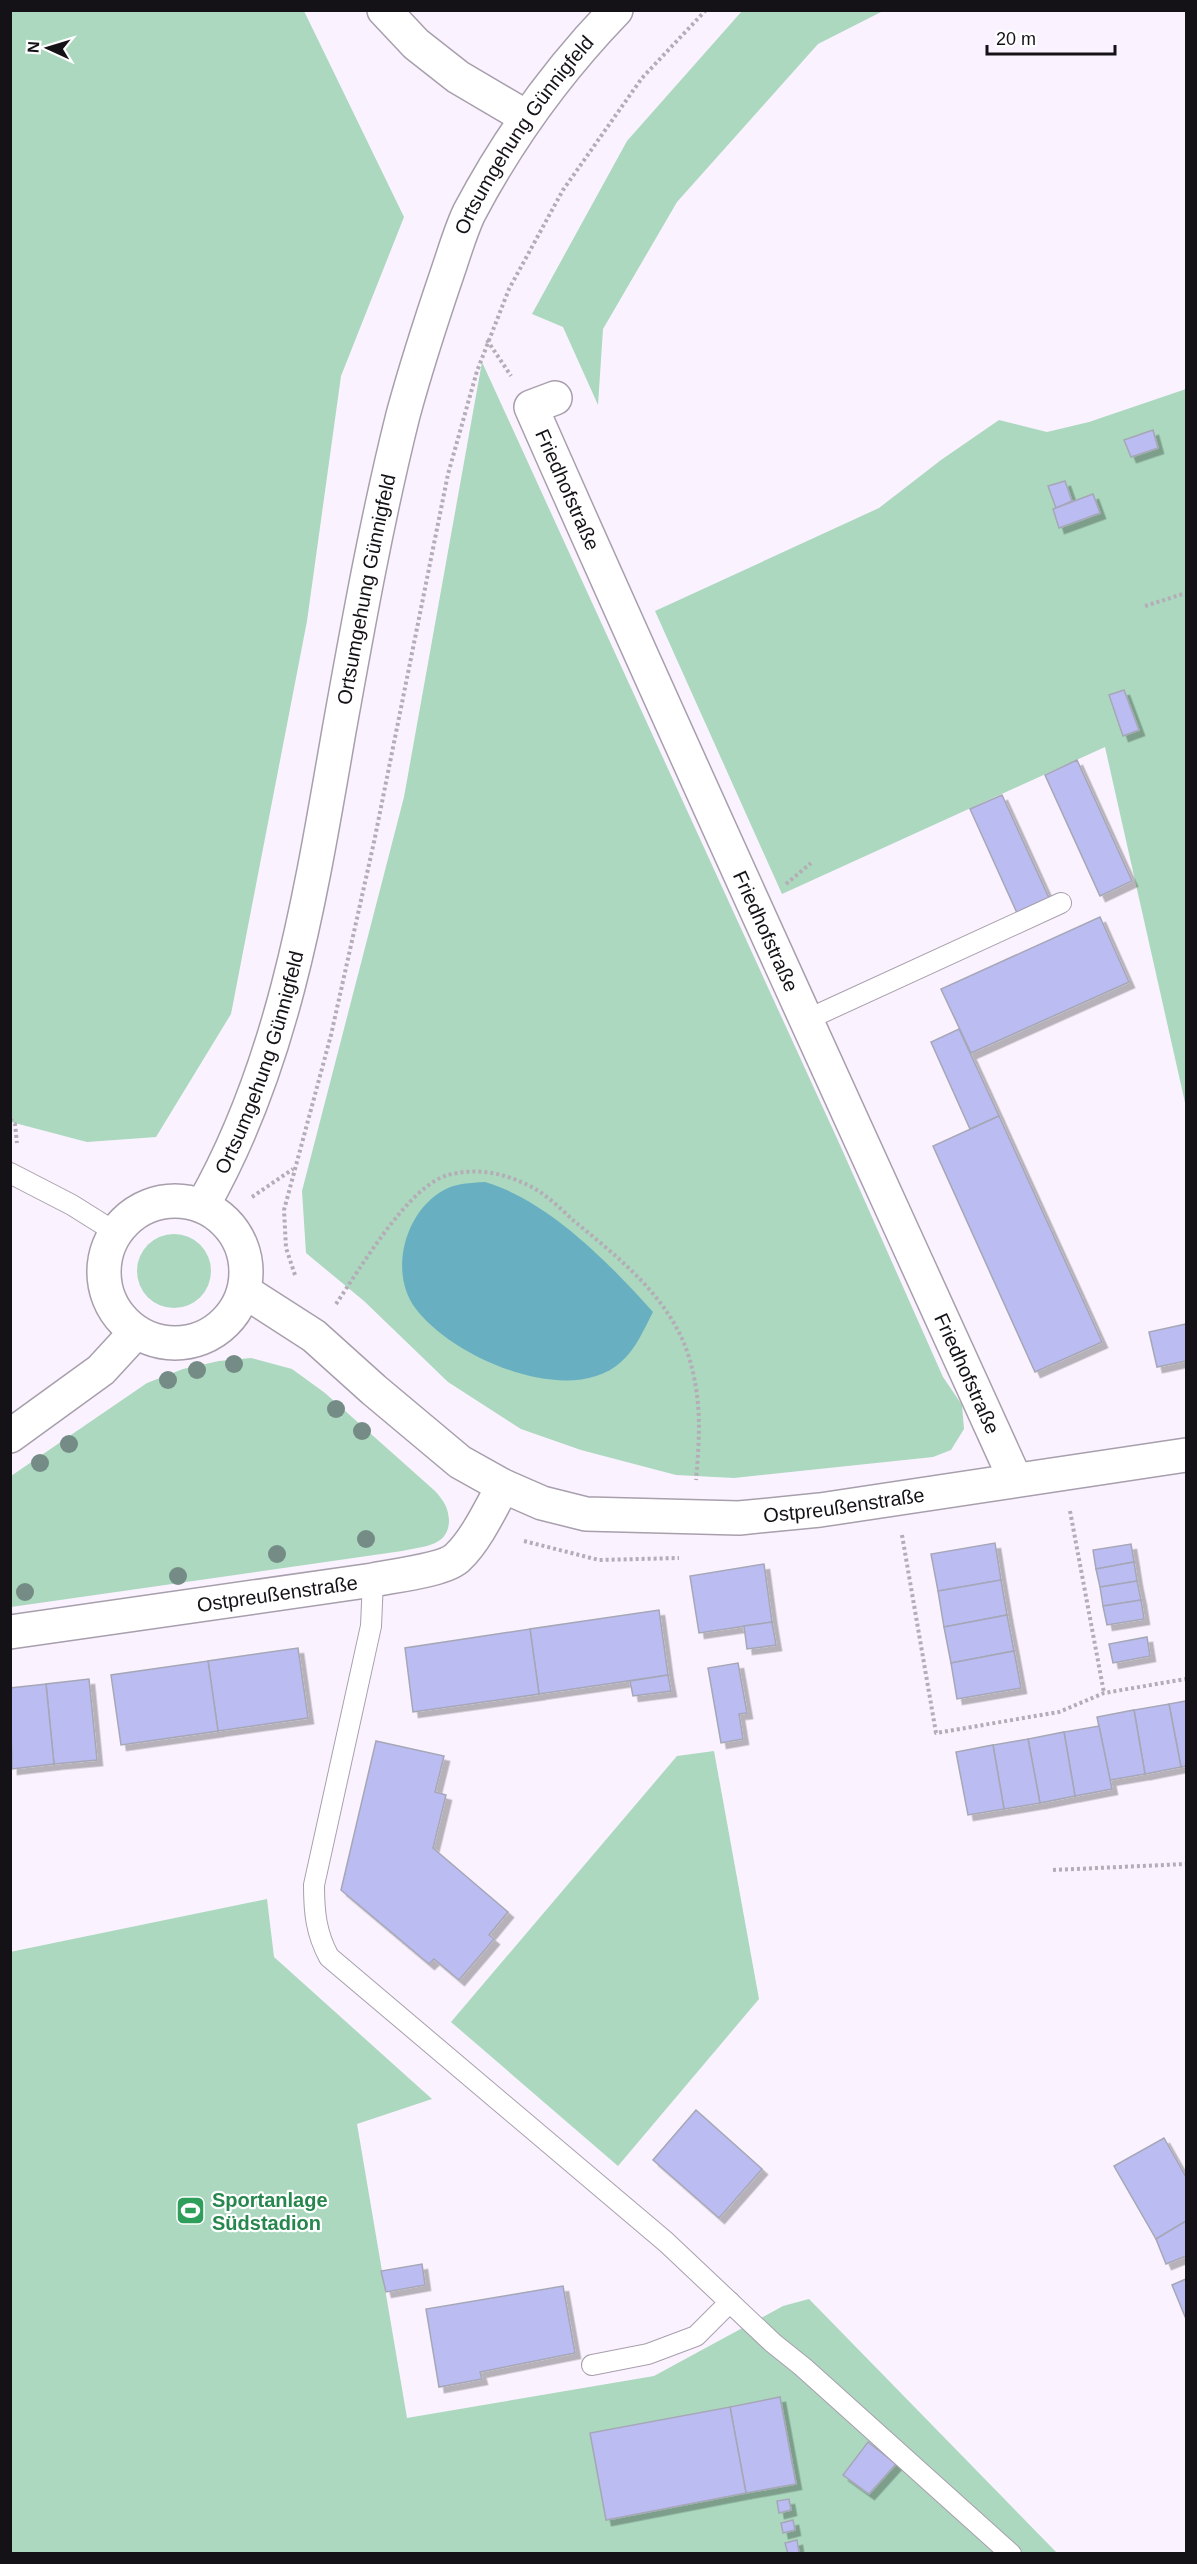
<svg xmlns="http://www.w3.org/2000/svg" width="1197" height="2564" viewBox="0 0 1197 2564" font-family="Arial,sans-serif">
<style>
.green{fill:#abd8be}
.water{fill:#69afc2}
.building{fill:#bbbcf2;stroke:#a6a7b6;stroke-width:1.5;filter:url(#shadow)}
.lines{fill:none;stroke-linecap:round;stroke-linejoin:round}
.service-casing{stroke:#a89fad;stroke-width:22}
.minor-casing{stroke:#a89fad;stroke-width:36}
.tertiary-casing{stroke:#a89fad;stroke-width:36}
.path{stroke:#b4adb7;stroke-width:4;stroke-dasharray:3 3;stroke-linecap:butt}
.service{stroke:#fff;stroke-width:20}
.minor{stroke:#fff;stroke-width:33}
.tertiary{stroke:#fff;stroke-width:33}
.tree{fill:#758c86}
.labels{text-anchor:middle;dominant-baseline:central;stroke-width:4.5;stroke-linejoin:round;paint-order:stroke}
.street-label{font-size:20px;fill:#151217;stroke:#fff}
.leisure-label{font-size:20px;font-weight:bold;fill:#27864d;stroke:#fff;text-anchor:start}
</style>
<defs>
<filter id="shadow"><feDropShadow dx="5.5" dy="5.5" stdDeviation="0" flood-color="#0004"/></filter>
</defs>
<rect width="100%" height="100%" fill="#faf2fe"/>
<g class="green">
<polygon points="10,11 304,11 404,217 341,376 307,621 231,1014 156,1137 87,1142 11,1122"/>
<polygon points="742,11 883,11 818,44 677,202 603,329 598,405 563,327 532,314 627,141"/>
<polygon points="482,362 840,1145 943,1377 962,1405 964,1429 951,1450 933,1457 734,1478 676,1475 581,1450 521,1429 448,1382 364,1301 306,1253 302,1191 404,797"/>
<polygon points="1186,389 1186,1107 1105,747 782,894 655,611 879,508 941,460 999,420 1047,432 1089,422"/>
<circle cx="174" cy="1271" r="37"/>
<path d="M251 1358 292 1369 325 1393 435 1491C444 1501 448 1507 449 1520 449 1547 423 1546 402 1551L11 1607V1476L147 1383 183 1369 219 1361Z"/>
<polygon points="714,1751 759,1999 618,2166 451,2022 677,1756"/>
<polygon points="267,1899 274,1957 432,2099 357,2124 407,2418 654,2376 783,2306 809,2299 1057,2553 11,2553 10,1952"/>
</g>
<path class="water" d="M485 1182C549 1201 609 1263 653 1312 644 1329 636 1349 621 1362 569 1409 452 1357 416 1309 388 1273 405 1211 444 1190 456 1183 471 1183 485 1182Z"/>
<g class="building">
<polygon points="1153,430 1158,448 1131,457 1124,440"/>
<polygon points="1065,481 1072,501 1056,508 1048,486"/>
<polygon points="1093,494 1100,513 1059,528 1053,509"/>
<polygon points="1124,690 1139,730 1123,736 1109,695"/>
<polygon points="1077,760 1132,881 1100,896 1045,775"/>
<polygon points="1002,795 1049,898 1017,913 970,809"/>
<polygon points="1100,917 1129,982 971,1053 941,989"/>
<polygon points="959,1029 999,1116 970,1129 931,1042"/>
<polygon points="999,1116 1102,1342 1035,1372 933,1146"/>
<polygon points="1186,1324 1186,1361 1157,1367 1149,1332"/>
<polygon points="995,1543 1001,1580 938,1591 931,1554"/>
<polygon points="1131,1544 1134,1562 1096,1569 1093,1550"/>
<polygon points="1134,1562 1137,1581 1100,1587 1096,1569"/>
<polygon points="764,1564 772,1622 699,1633 690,1576"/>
<polygon points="1001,1580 1007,1615 944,1627 938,1591"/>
<polygon points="1137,1581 1141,1600 1103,1606 1100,1587"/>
<polygon points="1141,1600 1144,1619 1107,1625 1103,1606"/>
<polygon points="659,1610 668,1675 539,1694 530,1629"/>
<polygon points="1007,1615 1014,1651 951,1663 944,1627"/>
<polygon points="772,1622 776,1645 747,1649 744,1626"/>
<polygon points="530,1629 539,1694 413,1712 405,1648"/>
<polygon points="1147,1637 1150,1656 1113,1663 1109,1644"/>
<polygon points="298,1648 308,1718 218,1731 208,1661"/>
<polygon points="1014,1651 1021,1688 957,1699 951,1663"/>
<polygon points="208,1661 218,1731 121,1745 111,1675"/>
<polygon points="738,1663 747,1713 739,1714 743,1739 721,1743 708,1668"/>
<polygon points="668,1675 671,1691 633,1696 630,1681"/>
<polygon points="89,1679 97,1760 54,1764 46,1684"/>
<polygon points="46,1684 54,1764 12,1769 10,1688"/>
<polygon points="1186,1701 1186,1766 1181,1767 1169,1704"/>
<polygon points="1169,1704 1181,1767 1145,1774 1134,1710"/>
<polygon points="1134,1710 1145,1774 1110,1780 1097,1717"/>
<polygon points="1099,1726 1112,1789 1075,1796 1064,1732"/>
<polygon points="1064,1732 1075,1796 1040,1803 1028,1739"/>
<polygon points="1028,1739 1040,1803 1004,1809 993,1745"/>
<polygon points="376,1741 444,1756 435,1792 446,1795 433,1848 508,1912 489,1935 494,1939 459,1980 434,1959 429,1964 341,1890"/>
<polygon points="993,1745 1004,1809 968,1815 956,1752"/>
<polygon points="696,2110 762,2169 719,2218 653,2160"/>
<polygon points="1164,2138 1186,2177 1186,2221 1156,2239 1114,2166"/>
<polygon points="1186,2221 1186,2256 1166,2264 1156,2239"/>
<polygon points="422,2264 425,2285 386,2292 381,2271"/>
<polygon points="1186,2279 1186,2319 1172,2285"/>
<polygon points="563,2286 575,2353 480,2372 482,2379 439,2387 426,2309"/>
<polygon points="780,2397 796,2484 746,2493 730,2407"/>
<polygon points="730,2407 746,2493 606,2520 590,2433"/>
<polygon points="868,2442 896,2464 869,2494 843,2475"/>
<polygon points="789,2499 791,2510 779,2513 777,2501"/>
<polygon points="793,2520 795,2530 783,2533 781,2523"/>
<polygon points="797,2540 799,2553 788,2554 785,2543"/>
</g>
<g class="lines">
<defs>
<g id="service">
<polyline points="806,1020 1061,903"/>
<polyline points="10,1173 72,1205 115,1232"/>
<path d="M373 1580 371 1626 314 1885C314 1912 316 1933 329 1957L666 2242 773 2343 803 2367 1011 2554"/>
<polyline points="592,2365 648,2354 696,2336 730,2302"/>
</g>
<g id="minor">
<polyline points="384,10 416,44 458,77 526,117"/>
<path id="s1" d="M555 398 531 407C689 766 853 1122 1015 1479"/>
<path id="s2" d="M10 1632 373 1580C392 1576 446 1570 458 1557 476 1540 491 1508 503 1486"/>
</g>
<g id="tertiary">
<circle cx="175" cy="1272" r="71"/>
<path id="s3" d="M203 1205C285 1061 311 892 339 731 358 625 377 519 403 415 416 367 431 321 447 274 454 254 460 232 469 213 508 139 558 70 616 10"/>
<path id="s4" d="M244 1291 314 1336 374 1390 460 1462 503 1486 542 1503 586 1514 739 1518 820 1510 1186 1455"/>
<polyline points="10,1436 101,1370 136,1332"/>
</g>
</defs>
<use href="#service" class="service-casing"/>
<use href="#minor" class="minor-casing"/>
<use href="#tertiary" class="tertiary-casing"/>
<g class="path">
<polyline points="487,340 511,376"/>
<polyline points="1145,606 1186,593"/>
<polyline points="786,884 811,863"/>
<polyline points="10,1119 15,1124 17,1143"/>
<polyline points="252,1197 293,1169"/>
<polyline points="295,1275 286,1248 284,1210 331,1035 374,842 448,474 477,371 509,289 563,190 642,78 706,10"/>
<path d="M336 1304C360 1269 408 1186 448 1175 474 1168 500 1172 523 1183 542 1190 560 1208 574 1221 619 1258 669 1297 688 1354 702 1399 700 1434 696 1480"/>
<polyline points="1070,1511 1104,1693"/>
<polyline points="902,1535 936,1733 1059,1712 1104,1693 1186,1679"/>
<polyline points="524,1541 599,1560 679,1558"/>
<polyline points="1053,1870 1186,1864"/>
</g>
<use href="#service" class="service"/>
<use href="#minor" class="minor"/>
<use href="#tertiary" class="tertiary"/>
</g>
<g class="tree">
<circle cx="234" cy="1364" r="9"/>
<circle cx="197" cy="1370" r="9"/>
<circle cx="168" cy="1380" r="9"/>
<circle cx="336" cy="1409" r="9"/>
<circle cx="362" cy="1431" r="9"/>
<circle cx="69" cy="1444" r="9"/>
<circle cx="40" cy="1463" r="9"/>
<circle cx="366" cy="1539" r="9"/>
<circle cx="277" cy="1554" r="9"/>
<circle cx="178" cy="1576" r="9"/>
<circle cx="25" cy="1592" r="9"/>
</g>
<defs>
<symbol id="stadium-square" viewBox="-11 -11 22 22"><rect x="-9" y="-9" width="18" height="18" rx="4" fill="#2e9e5b" stroke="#fff"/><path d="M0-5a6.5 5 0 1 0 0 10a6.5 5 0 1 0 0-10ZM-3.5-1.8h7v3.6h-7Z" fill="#fff"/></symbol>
</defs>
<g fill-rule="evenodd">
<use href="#stadium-square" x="174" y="2194" width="33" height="33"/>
</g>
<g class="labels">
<g class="street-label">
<text stroke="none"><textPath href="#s3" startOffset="1126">Ortsumgehung Günnigfeld</textPath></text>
<text stroke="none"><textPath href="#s1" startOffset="116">Friedhofstraße</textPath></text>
<text stroke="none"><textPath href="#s3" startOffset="640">Ortsumgehung Günnigfeld</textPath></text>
<text stroke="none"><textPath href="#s1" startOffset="600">Friedhofstraße</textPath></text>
<text stroke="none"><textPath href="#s3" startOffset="154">Ortsumgehung Günnigfeld</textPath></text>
<text stroke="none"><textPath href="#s1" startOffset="1086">Friedhofstraße</textPath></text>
<text stroke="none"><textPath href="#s4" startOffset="672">Ostpreußenstraße</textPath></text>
<text stroke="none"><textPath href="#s2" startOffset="270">Ostpreußenstraße</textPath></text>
</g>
<g class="leisure-label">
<text x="212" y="2200">Sportanlage<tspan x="212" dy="23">Südstadion</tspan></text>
</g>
</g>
<rect width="1197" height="2564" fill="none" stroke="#151217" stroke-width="24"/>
<g transform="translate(48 48) rotate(274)" stroke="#ffffff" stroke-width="4.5" paint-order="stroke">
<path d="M0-4.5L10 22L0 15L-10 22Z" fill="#151217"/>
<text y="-9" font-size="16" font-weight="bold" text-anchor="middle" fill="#151217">N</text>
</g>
<path d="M987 45v9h128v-9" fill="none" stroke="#151217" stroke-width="3"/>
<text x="996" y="45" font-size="18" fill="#151217" stroke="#ffffff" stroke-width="4.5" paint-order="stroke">20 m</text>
</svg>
